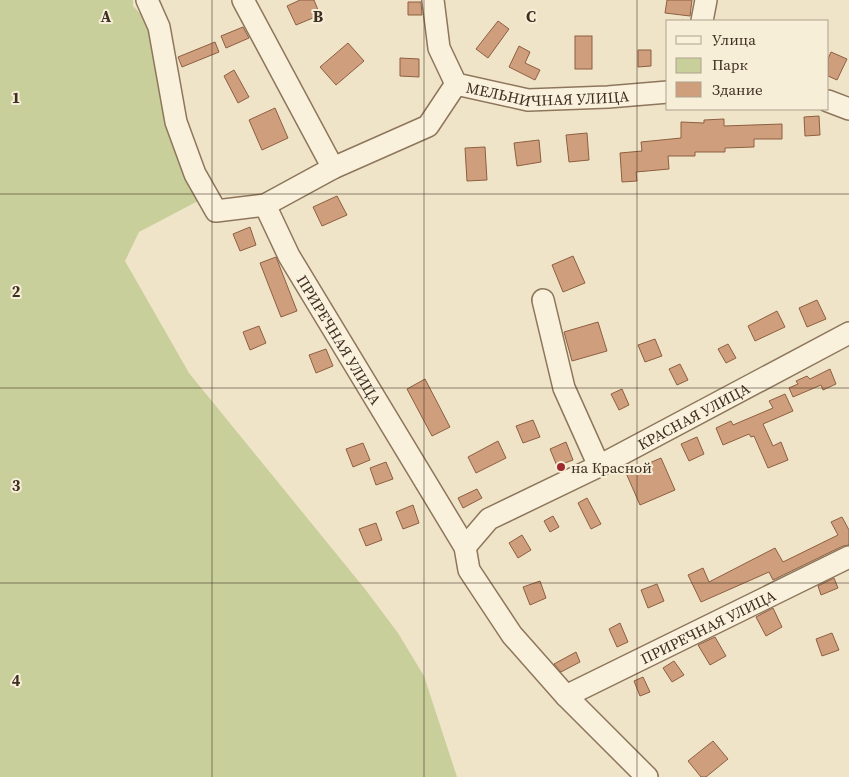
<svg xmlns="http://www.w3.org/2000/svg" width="849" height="777" viewBox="0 0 849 777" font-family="'Source Serif 4',serif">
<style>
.green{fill:#c9cf9b}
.building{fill:#cf9f7d;stroke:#8d5f41}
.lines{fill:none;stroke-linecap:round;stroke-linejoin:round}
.minor-casing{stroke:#8d765c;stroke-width:24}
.minor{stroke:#faf1dc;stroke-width:21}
.grid{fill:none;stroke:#3d2e20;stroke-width:1;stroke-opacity:0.55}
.poi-dot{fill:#9e2a2b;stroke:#f7eed8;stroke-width:2}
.labels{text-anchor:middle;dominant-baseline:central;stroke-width:4;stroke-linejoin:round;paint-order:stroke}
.street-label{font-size:15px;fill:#3d2e20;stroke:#f7eed8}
.poi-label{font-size:15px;fill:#3d2e20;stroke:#f7eed8;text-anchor:start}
.grid-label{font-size:16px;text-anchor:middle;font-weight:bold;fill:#3d2e20;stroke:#f7eed8;stroke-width:4;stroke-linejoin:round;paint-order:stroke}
</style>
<rect width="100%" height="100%" fill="#f0e4c8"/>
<polygon class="green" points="0,0 133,0 133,6 151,25 173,141 198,201 139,232 125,261 189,373 365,589 398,633 424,676 457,777 0,777"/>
<g class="building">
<polygon points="300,0 314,0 320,15 296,25 287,6"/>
<polygon points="667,0 692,0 690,16 665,13"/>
<polygon points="408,2 421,2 422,15 408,15"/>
<polygon points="498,21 509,29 488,58 476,49"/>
<polygon points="243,27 249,38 226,48 221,36"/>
<rect x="575" y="36" width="17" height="33"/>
<polygon points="215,42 219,52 182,67 178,57"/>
<polygon points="348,43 364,61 336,85 320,67"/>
<polygon points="519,46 530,52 525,63 540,70 535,80 509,67"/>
<polygon points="638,50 651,50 651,66 638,67"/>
<polygon points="831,52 847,59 837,80 828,76 828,59"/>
<polygon points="400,58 419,59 419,77 400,76"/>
<polygon points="234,70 249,97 238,103 224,76"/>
<polygon points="275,108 288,138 262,150 249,120"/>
<polygon points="819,116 820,135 805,136 804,117"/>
<polygon points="724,119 724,126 782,124 782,139 754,139 754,147 725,148 725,152 695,152 695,156 668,156 669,169 636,172 637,181 622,182 620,153 642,151 641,142 681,138 681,122 704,123 704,120"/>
<polygon points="587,133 589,160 569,162 566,135"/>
<polygon points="539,140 541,162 517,166 514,143"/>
<polygon points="485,147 487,180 467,181 465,148"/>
<polygon points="337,196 347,215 322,226 313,207"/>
<polygon points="250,227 256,245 240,251 233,234"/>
<polygon points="573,256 585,283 563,292 552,265"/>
<polygon points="276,257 297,311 281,317 260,263"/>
<polygon points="817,300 826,319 807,327 799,308"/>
<polygon points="777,311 785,327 755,341 748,326"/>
<polygon points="598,322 607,351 572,361 564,332"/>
<polygon points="259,326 266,343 250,350 243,332"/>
<polygon points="655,339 662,356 645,362 638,345"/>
<polygon points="728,344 736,358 726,363 718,349"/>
<polygon points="326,349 333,366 316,373 309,355"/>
<polygon points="680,364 688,380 677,385 669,369"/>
<polygon points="830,369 836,384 823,390 821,385 793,397 789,388 798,384 796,381 807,376 810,379"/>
<polygon points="425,379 450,427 432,436 407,389"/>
<polygon points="622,389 629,405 619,410 611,394"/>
<polygon points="785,394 793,411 763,424 773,446 781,442 788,460 768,468 754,436 751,437 749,434 723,445 716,428 731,421 733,425 773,408 769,401"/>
<polygon points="533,420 540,437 523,443 516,426"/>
<polygon points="697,437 704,454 689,461 681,444"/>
<polygon points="498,441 506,458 476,473 468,457"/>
<polygon points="566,442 573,460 557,466 550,449"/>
<polygon points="363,443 370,460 353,467 346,449"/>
<polygon points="661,458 675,490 640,505 626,473"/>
<polygon points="386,462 393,479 376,485 370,468"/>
<polygon points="477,489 482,498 463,508 458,498"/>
<polygon points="587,498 601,524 591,529 578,503"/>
<polygon points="413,505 419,523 403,529 396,512"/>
<polygon points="553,516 559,527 550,532 544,521"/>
<polygon points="842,517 849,530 849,545 843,546 773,580 769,572 701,602 688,575 703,568 709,582 775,548 783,562 838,535 831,522"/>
<polygon points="376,523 382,540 366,546 359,529"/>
<polygon points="522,535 531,550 518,558 509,543"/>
<polygon points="834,578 838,588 821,595 818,586"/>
<polygon points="540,581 546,598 530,605 523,587"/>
<polygon points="657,584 664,601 648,608 641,590"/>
<polygon points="773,608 782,627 766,636 756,617"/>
<polygon points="620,623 628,642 617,647 609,629"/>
<polygon points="832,633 839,650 822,656 816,639"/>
<polygon points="715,637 726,656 710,665 698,645"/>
<polygon points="576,652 580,662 561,672 554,664"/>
<polygon points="674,661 684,675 672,682 663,668"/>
<polygon points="643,677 650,692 640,696 634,681"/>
<polygon points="713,741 728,759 706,777 701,777 688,761"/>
</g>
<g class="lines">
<defs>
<g id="minor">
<polyline points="147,0 159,27 176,122 195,174 216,211 265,205 333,168 428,126 456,84"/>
<polyline points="243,0 333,168"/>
<path id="s1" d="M433 0 439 48 456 84 528 100 608 97 668 92"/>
<polyline points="702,21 706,0"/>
<polyline points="828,101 849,109"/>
<path id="s2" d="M265 205 289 256 465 547 469 570 512 635 566 696 647 777"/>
<polyline points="543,300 564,388 599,466"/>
<path id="s3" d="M465 547 489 519 599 466 849 333"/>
<path id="s4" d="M566 696 849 557"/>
</g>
</defs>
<use href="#minor" class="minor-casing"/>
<use href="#minor" class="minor"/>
</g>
<path class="grid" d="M212 0V777M424 0V777M637 0V777M0 194H849M0 388H849M0 583H849"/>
<circle class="poi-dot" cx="561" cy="467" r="5"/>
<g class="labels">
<g class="street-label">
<text stroke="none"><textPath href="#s1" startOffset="181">МЕЛЬНИЧНАЯ УЛИЦА</textPath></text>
<text stroke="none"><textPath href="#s2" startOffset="154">ПРИРЕЧНАЯ УЛИЦА</textPath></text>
<text stroke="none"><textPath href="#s3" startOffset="266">КРАСНАЯ УЛИЦА</textPath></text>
<text stroke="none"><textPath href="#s4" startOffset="158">ПРИРЕЧНАЯ УЛИЦА</textPath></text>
</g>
<g class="poi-label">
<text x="571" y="467">на Красной</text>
</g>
</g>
<g class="grid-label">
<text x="106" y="22">A</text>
<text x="318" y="22">B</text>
<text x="531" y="22">C</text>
<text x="16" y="103">1</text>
<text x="16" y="297">2</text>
<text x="16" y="491">3</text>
<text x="16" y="686">4</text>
</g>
<rect x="666" y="20" width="162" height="90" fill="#f7eed8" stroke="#ada18e"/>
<rect x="676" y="36" width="25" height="8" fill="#faf1dc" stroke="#ada18e"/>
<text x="712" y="45" font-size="15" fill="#3d2e20">Улица</text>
<rect x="676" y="58" width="25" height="15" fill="#c9cf9b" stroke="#ada18e"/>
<text x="712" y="70" font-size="15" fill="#3d2e20">Парк</text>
<rect x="676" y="82" width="25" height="15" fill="#cf9f7d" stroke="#ada18e"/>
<text x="712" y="95" font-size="15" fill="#3d2e20">Здание</text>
</svg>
